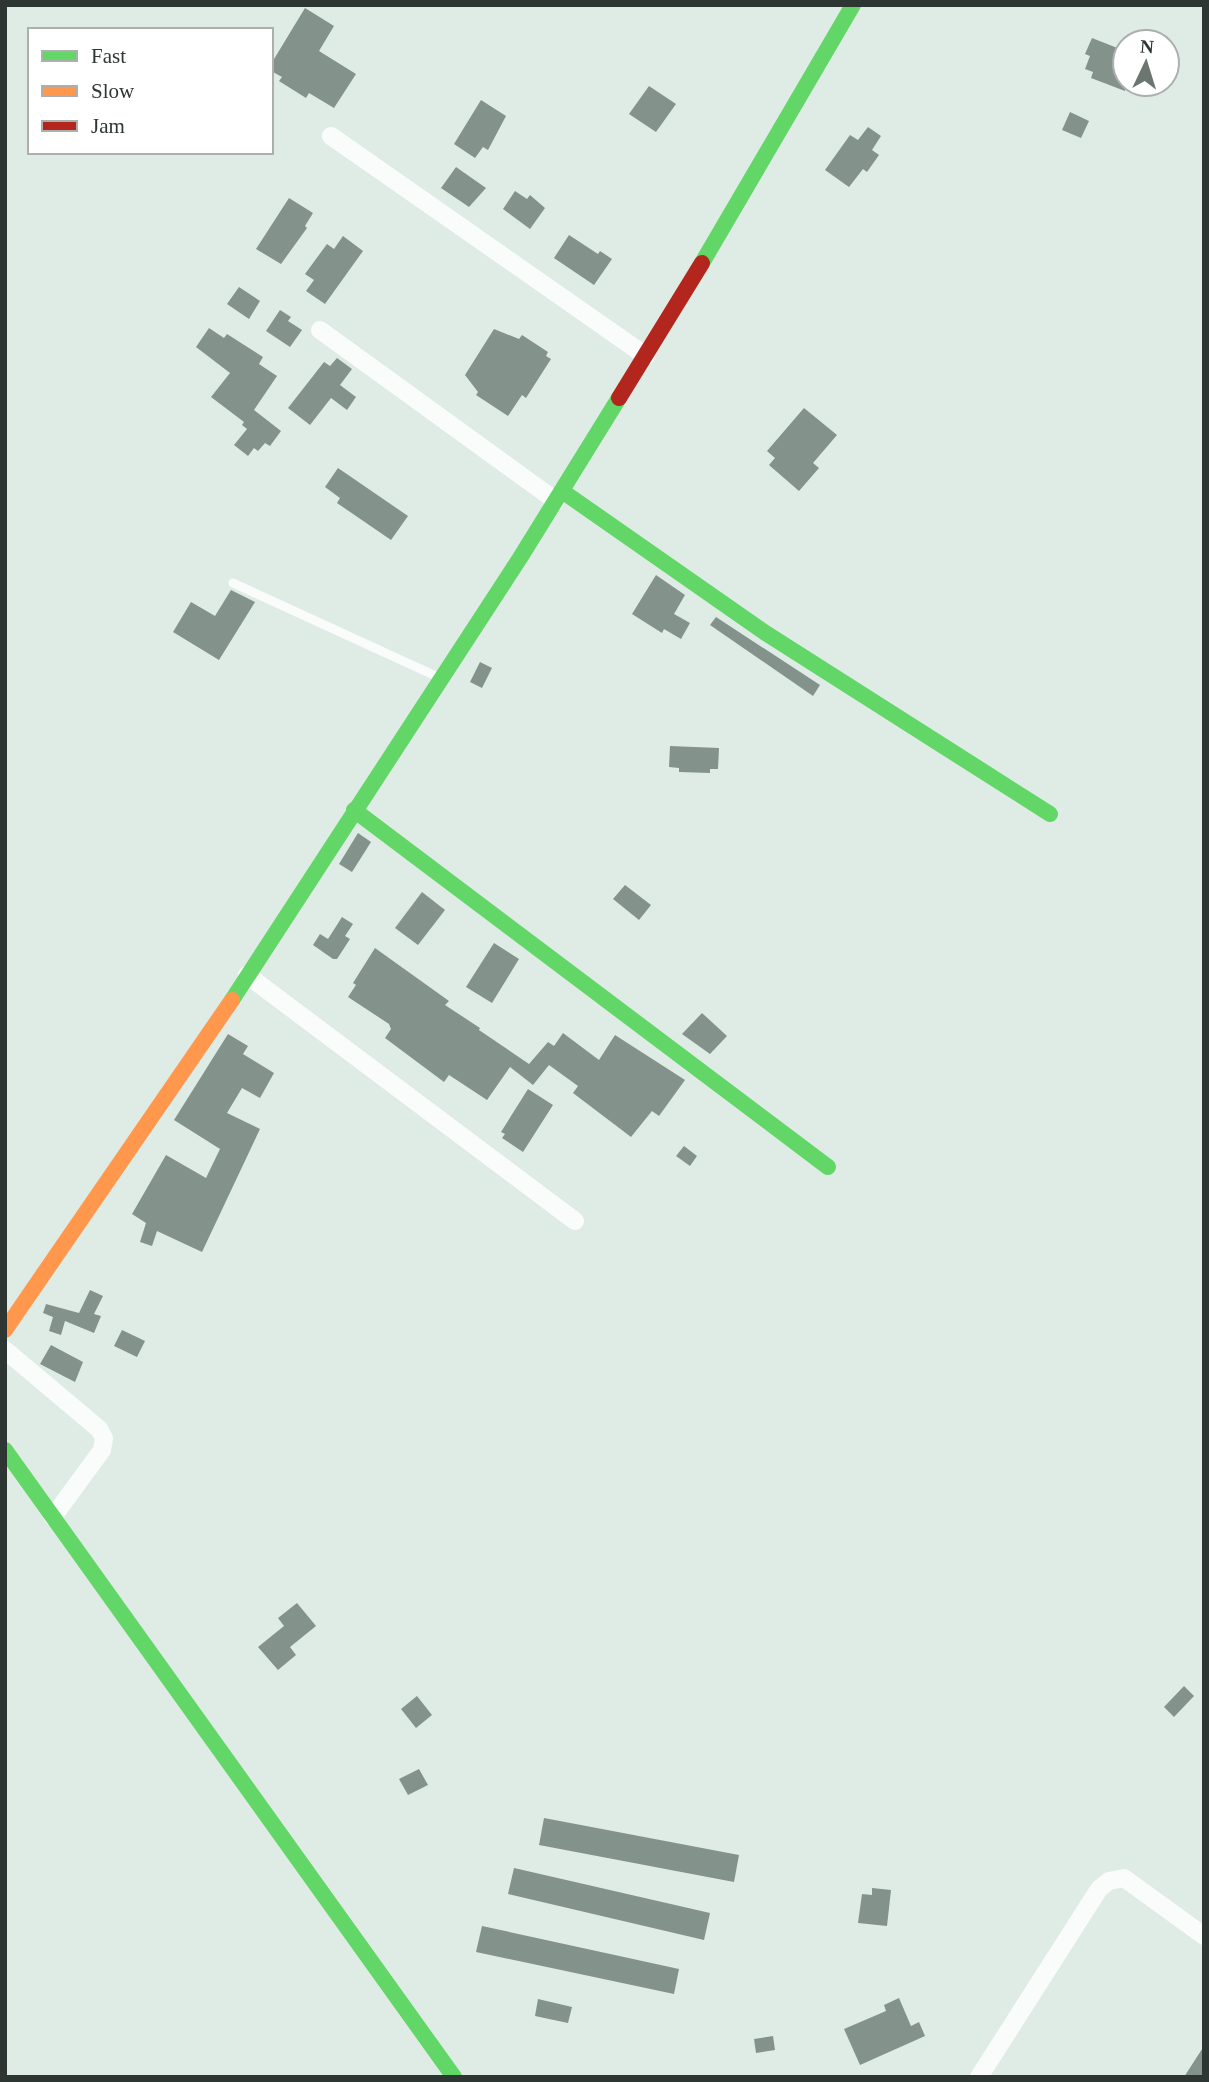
<svg xmlns="http://www.w3.org/2000/svg" width="1209" height="2082" viewBox="0 0 1209 2082" font-family="Georgia,serif">
<style>
.building{fill:#84928c}
.lines{fill:none;stroke-linecap:round;stroke-linejoin:round}
.lane{stroke:#fafcfb;stroke-width:9}
.street{stroke:#fafcfb;stroke-width:18}
.fast{stroke:#63d668;stroke-width:16}
.slow{stroke:#ff974d;stroke-width:16}
.jam{stroke:#b3261e;stroke-width:16}
</style>
<rect width="100%" height="100%" fill="#dfece6"/>
<g class="building">
<polygon points="305,8 334,26 319,51 356,74 334,108 309,93 306,98 279,81 282,77 271,71 271,64"/>
<polygon points="1092,38 1125,51 1125,91 1091,78 1093,72 1085,69 1090,56 1085,54"/>
<polygon points="649,86 676,104 656,132 629,114"/>
<polygon points="481,100 506,116 488,150 483,147 475,158 454,144"/>
<polygon points="1070,112 1089,121 1081,138 1062,130"/>
<polygon points="868,127 881,136 872,150 879,155 867,172 863,169 849,187 825,170 850,135 858,140"/>
<polygon points="456,167 486,188 469,207 441,188"/>
<polygon points="515,191 527,199 530,195 545,208 530,229 503,209"/>
<polygon points="289,198 313,213 305,226 307,228 281,264 256,249"/>
<polygon points="569,235 598,254 600,251 612,259 594,285 554,258"/>
<polygon points="343,236 363,251 325,304 306,291 314,280 305,274 327,244 334,249"/>
<polygon points="239,287 260,301 249,319 227,304"/>
<polygon points="280,310 291,317 288,321 302,330 290,347 266,331"/>
<polygon points="209,328 224,338 227,334 263,357 259,364 277,376 254,410 281,431 270,446 265,443 258,451 254,448 248,456 234,445 247,429 242,425 244,422 211,397 230,373 196,347"/>
<polygon points="494,329 519,339 522,335 548,352 546,356 551,359 526,398 522,395 508,416 476,395 478,392 465,375"/>
<polygon points="337,358 352,369 340,385 356,397 347,410 331,398 310,425 288,408 324,362 330,366"/>
<polygon points="804,408 837,435 813,463 819,468 799,491 769,465 775,458 767,451"/>
<polygon points="338,468 408,516 391,540 337,503 340,498 325,487"/>
<polygon points="656,575 685,595 674,614 690,623 681,639 664,629 662,633 632,614"/>
<polygon points="231,590 255,602 219,660 173,632 191,602 215,616"/>
<polygon points="716,617 820,685 813,696 710,625"/>
<polygon points="480,662 492,668 482,688 470,682"/>
<polygon points="670,746 719,748 718,769 710,769 710,773 679,772 679,768 669,767"/>
<polygon points="358,833 371,842 352,872 339,864"/>
<polygon points="625,885 651,905 639,920 613,899"/>
<polygon points="422,892 445,910 418,945 395,928"/>
<polygon points="342,917 353,924 345,936 350,939 337,959 333,959 313,945 320,934 328,939"/>
<polygon points="494,943 519,959 492,1003 466,987"/>
<polygon points="375,948 449,1001 445,1005 480,1028 479,1030 529,1064 548,1042 554,1046 563,1033 599,1060 615,1035 685,1080 659,1116 652,1111 631,1137 573,1093 578,1086 549,1065 533,1085 510,1067 487,1100 449,1075 444,1082 385,1038 391,1029 389,1024 348,997 356,985 353,983"/>
<polygon points="702,1013 727,1036 710,1054 682,1034"/>
<polygon points="228,1034 248,1046 243,1054 274,1073 260,1098 242,1088 227,1113 260,1129 202,1252 157,1231 152,1246 140,1242 146,1223 132,1214 166,1155 206,1178 220,1149 174,1120"/>
<polygon points="528,1089 553,1105 523,1152 502,1138 505,1134 501,1132"/>
<polygon points="684,1146 697,1156 690,1166 676,1156"/>
<polygon points="90,1290 103,1296 94,1314 101,1316 94,1333 65,1321 61,1335 49,1331 53,1317 43,1313 46,1304 79,1313"/>
<polygon points="122,1330 145,1341 137,1357 114,1346"/>
<polygon points="51,1345 83,1362 75,1382 40,1364"/>
<polygon points="297,1603 316,1626 290,1647 296,1655 278,1670 258,1647 284,1626 278,1618"/>
<polygon points="1184,1686 1194,1696 1174,1717 1164,1707"/>
<polygon points="417,1696 432,1715 416,1728 401,1709"/>
<polygon points="419,1769 428,1785 408,1795 399,1779"/>
<polygon points="544,1818 739,1855 734,1882 539,1845"/>
<polygon points="514,1868 710,1913 704,1940 508,1894"/>
<polygon points="872,1888 891,1890 887,1926 858,1923 862,1894 872,1895"/>
<polygon points="482,1926 679,1969 674,1994 476,1952"/>
<polygon points="899,1998 911,2026 919,2022 925,2036 860,2065 844,2029 886,2011 884,2005"/>
<polygon points="538,1999 572,2007 568,2023 535,2016"/>
<polygon points="773,2036 775,2050 756,2053 754,2039"/>
<polygon points="1204,2046 1204,2077 1184,2077"/>
</g>
<g class="lines">
<polyline class="lane" points="233,583 438,677"/>
<g class="street">
<polyline points="331,136 646,356"/>
<polyline points="320,330 556,501"/>
<polyline points="247,975 575,1221"/>
<polyline points="5,1350 99,1429 104,1438 102,1450 53,1517"/>
<polyline points="979,2077 1099,1889 1109,1881 1124,1878 1204,1936"/>
</g>
<g class="fast">
<polyline points="702,263 853,5"/>
<polyline points="562,491 764,632 1050,814"/>
<polyline points="354,810 828,1167"/>
<polyline points="232,1000 520,558 619,398"/>
<polyline points="5,1450 454,2077"/>
</g>
<polyline class="slow" points="5,1330 232,1000"/>
<polyline class="jam" points="619,398 702,263"/>
</g>
<rect width="1209" height="2082" fill="none" stroke="#2d3632" stroke-width="14"/>
<rect x="28" y="28" width="245" height="126" fill="#ffffff" stroke="#abafad" stroke-width="2"/>
<rect x="42" y="51" width="35" height="10" fill="#63d668" stroke="#abafad" stroke-width="2"/>
<text x="91" y="63" font-size="21" fill="#2d3632">Fast</text>
<rect x="42" y="86" width="35" height="10" fill="#ff974d" stroke="#abafad" stroke-width="2"/>
<text x="91" y="98" font-size="21" fill="#2d3632">Slow</text>
<rect x="42" y="121" width="35" height="10" fill="#b3261e" stroke="#abafad" stroke-width="2"/>
<text x="91" y="133" font-size="21" fill="#2d3632">Jam</text>
<g transform="translate(1146 63) rotate(4)"><circle r="33" fill="#ffffff" stroke="#abafad" stroke-width="2"/>
<path d="M0-5L12 26L0 18L-12 26Z" fill="#6b7671"/>
<text y="-10" font-size="19" font-weight="bold" text-anchor="middle" fill="#2d3632">N</text>
</g>
</svg>
